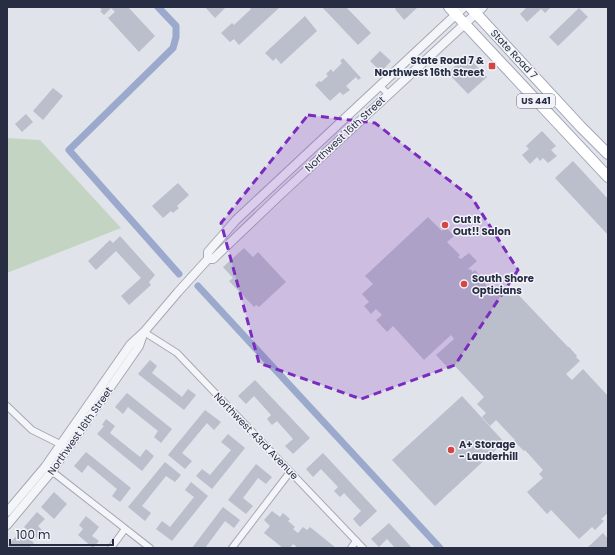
<svg xmlns="http://www.w3.org/2000/svg" width="615" height="555" viewBox="0 0 615 555" font-family="Poppins,sans-serif">
<style>
.green{fill:#c3d5c2}
.lines{fill:none;stroke-linecap:round;stroke-linejoin:round}
.canal{stroke:#9baacc;stroke-width:7}
.building{fill:#bbbecb}
.minor-casing{stroke:#a6a9b5;stroke-width:8}
.tertiary-casing{stroke:#a6a9b5;stroke-width:10}
.primary-casing{stroke:#a0a5b7;stroke-width:12}
.minor{stroke:#f4f5f8;stroke-width:6}
.tertiary{stroke:#f4f5f8;stroke-width:8}
.primary{stroke:#fff;stroke-width:10}
.marked{fill:#7b2cbf;fill-opacity:0.2;stroke:#7b2cbf;stroke-width:3;stroke-dasharray:8 5;stroke-linejoin:round}
.poi-dot{fill:#d54541;stroke:#f1f3f8;stroke-width:1.5}
.labels{text-anchor:middle;dominant-baseline:central;stroke-width:3;stroke-linejoin:round;paint-order:stroke}
.shield{fill:#f1f3f8;stroke:#646879;stroke-width:1}
.shield-label{font-size:9px;font-weight:bold;fill:#282d43}
.street-label{font-size:10px;fill:#282d43;stroke:#f1f3f8}
.poi-label{font-size:10px;font-weight:bold;fill:#282d43;stroke:#f1f3f8;text-anchor:start}
</style>
<rect width="100%" height="100%" fill="#e1e3ea"/>
<polygon class="green" points="7,138 40,140 121,228 7,273"/>
<g class="lines">
<g class="canal">
<polyline points="158,7 176,26 176,37 173,48 69,150 179,274"/>
<polyline points="198,286 440,548"/>
</g>
</g>
<g class="building">
<polygon points="99,7 128,7 155,36 139,52 108,18 115,12 111,8 104,15 100,11 102,10"/>
<polygon points="205,7 226,7 215,18"/>
<polygon points="249,7 280,7 239,45 234,39 230,42 221,33 232,23 234,25 251,9"/>
<polygon points="322,7 346,7 371,33 358,45"/>
<polygon points="397,7 418,7 404,20 395,9"/>
<polygon points="527,7 551,7 545,13 541,9 527,22 520,14"/>
<polygon points="579,8 588,17 558,46 549,37"/>
<polygon points="305,16 317,31 281,64 276,58 273,61 265,53"/>
<polygon points="380,51 391,61 381,72 370,61"/>
<polygon points="466,55 487,77 468,94 448,73"/>
<polygon points="343,58 361,78 358,80 356,77 346,86 350,90 343,95 340,92 330,101 315,85 319,81 321,82 328,76 326,74 331,69 333,72 342,63 340,61"/>
<polygon points="53,88 63,96 43,120 33,111"/>
<polygon points="26,114 33,122 22,132 15,124"/>
<polygon points="542,131 556,146 551,150 557,156 548,163 543,158 540,161 537,157 530,164 522,155 529,149 526,146"/>
<polygon points="573,161 608,199 608,235 555,178"/>
<polygon points="178,183 189,195 177,206 179,208 173,213 171,211 163,218 152,206"/>
<polygon points="428,217 442,231 446,227 454,236 447,242 460,255 458,257 459,258 461,259 469,253 477,261 468,269 469,270 470,269 473,272 475,270 482,278 481,279 487,286 488,285 494,291 500,285 506,292 511,287 568,347 569,347 577,356 576,357 580,361 566,374 572,380 583,369 608,396 608,513 601,519 604,521 595,530 592,527 579,539 551,510 547,514 527,492 543,478 539,474 543,470 525,450 524,451 514,441 515,440 496,420 490,426 482,417 486,413 477,404 484,397 453,364 452,365 453,367 450,370 436,355 454,339 451,335 424,360 393,326 387,332 376,320 382,315 376,309 371,314 364,306 369,302 362,294 373,284 365,276"/>
<polygon points="120,236 155,275 149,282 151,285 129,305 121,296 141,278 116,251 96,270 88,261 110,240 113,243"/>
<polygon points="244,248 253,257 258,252 286,282 259,307 256,305 254,307 229,281 233,278 223,267"/>
<polygon points="150,360 157,366 152,373 182,397 188,389 196,395 184,410 138,374"/>
<polygon points="255,380 310,438 293,454 285,446 293,439 277,421 272,425 267,419 271,415 254,396 246,404 238,396"/>
<polygon points="127,393 172,429 161,443 154,437 158,431 128,407 123,414 115,407"/>
<polygon points="462,396 504,442 435,506 392,460"/>
<polygon points="205,410 221,422 214,430 207,423 182,453 192,461 185,469 168,455"/>
<polygon points="106,419 115,426 110,433 140,457 146,449 154,456 142,471 97,434 104,426 102,425"/>
<polygon points="228,434 245,448 212,489 196,476 202,469 210,475 231,450 221,442"/>
<polygon points="86,452 131,488 120,502 112,496 117,489 88,465 82,473 74,466"/>
<polygon points="323,453 377,511 360,527 353,519 361,511 344,493 340,497 334,491 338,487 321,469 313,477 306,469"/>
<polygon points="165,462 181,475 175,482 166,476 142,506 151,513 145,521 128,507"/>
<polygon points="256,464 272,477 266,484 258,478 243,498 253,506 246,514 228,500"/>
<polygon points="191,482 208,496 172,541 156,529 162,521 170,527 194,497 185,490"/>
<polygon points="54,492 67,504 54,519 41,507"/>
<polygon points="223,507 240,520 234,528 225,521 205,548 192,548"/>
<polygon points="272,511 280,517 283,513 290,519 288,521 295,527 293,529 298,533 303,527 307,530 310,527 336,548 298,548 293,544 290,548 283,548 264,533 270,526 264,520"/>
<polygon points="37,512 45,519 38,526 44,532 38,539 24,527"/>
<polygon points="86,516 99,527 92,536 99,541 93,548 78,535 83,529 79,525"/>
<polygon points="389,523 412,548 395,548 387,539 379,547 371,539"/>
<polygon points="21,531 34,543 29,548 10,548 8,545"/>
<polygon points="603,533 608,539 608,548 587,548"/>
</g>
<g class="lines">
<defs>
<g id="minor">
<polyline points="380,86 388,94"/>
<polyline points="144,332 177,353 363,548"/>
<polyline points="7,406 32,430 64,446"/>
<polyline points="49,469 150,548"/>
<polyline points="111,548 125,529"/>
<polyline points="232,548 290,472"/>
<polyline points="351,548 356,541"/>
</g>
<g id="tertiary">
<polyline points="208,259 208,252 236,220 464,7"/>
<polyline points="7,512 45,467 130,345 144,332 178,292 208,259 213,259 279,196 483,7"/>
<polyline points="7,525 52,471 139,346 143,334"/>
</g>
<g id="primary">
<polyline points="449,7 608,177"/>
<polyline points="470,7 581,127 608,154"/>
</g>
</defs>
<use href="#minor" class="minor-casing"/>
<use href="#tertiary" class="tertiary-casing"/>
<use href="#primary" class="primary-casing"/>
<use href="#minor" class="minor"/>
<use href="#tertiary" class="tertiary"/>
<use href="#primary" class="primary"/>
</g>
<path class="marked" d="M308 115 375 123 472 198 518 270 455 365 361 399 259 363 221 223Z"/>
<g class="poi-dot">
<rect x="488" y="62" width="8" height="8" rx="2"/>
<circle cx="445" cy="225" r="4"/>
<circle cx="464" cy="284" r="4"/>
<circle cx="451" cy="450" r="4"/>
</g>
<g class="labels">
<rect class="shield" x="517" y="94" width="38" height="14" rx="3"/>
<g class="shield-label">
<text x="536" y="101">US 441</text>
</g>
<g class="street-label">
<text transform="translate(514 54) rotate(47)">State Road 7</text>
<text transform="translate(345 134) rotate(-43)">Northwest 16th Street</text>
<text transform="translate(80 431) rotate(-55)">Northwest 16th Street</text>
<text transform="translate(256 436) rotate(46)">Northwest 43rd Avenue</text>
</g>
<g class="poi-label">
<text x="484" y="60" text-anchor="end">State Road 7 &amp;<tspan x="484" dy="12">Northwest 16th Street</tspan></text>
<text x="453" y="219">Cut It<tspan x="453" dy="12">Out!! Salon</tspan></text>
<text x="472" y="278">South Shore<tspan x="472" dy="12">Opticians</tspan></text>
<text x="459" y="444">A+ Storage<tspan x="459" dy="12">- Lauderhill</tspan></text>
</g>
</g>
<rect width="615" height="555" fill="none" stroke="#282d43" stroke-width="16"/>
<path d="M10 539v6h103v-6" fill="none" stroke="#282d43" stroke-width="2"/>
<text x="16" y="539" font-size="12" fill="#282d43" stroke="#f1f3f8" stroke-width="3" paint-order="stroke">100 m</text>
</svg>
